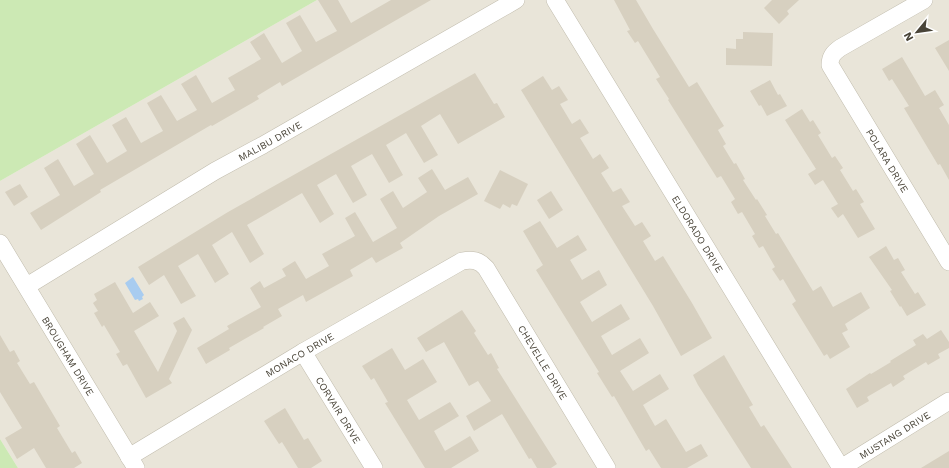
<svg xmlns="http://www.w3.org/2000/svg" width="949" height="468" viewBox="0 0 949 468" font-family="'Work Sans',sans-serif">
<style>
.residential{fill:#e9e5d9}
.green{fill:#cce9b4}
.water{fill:#a8ccf0}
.building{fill:#d7d0c0}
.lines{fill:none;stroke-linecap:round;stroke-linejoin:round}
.minor-casing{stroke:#c1bcad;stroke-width:18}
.minor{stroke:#fff;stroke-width:17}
.labels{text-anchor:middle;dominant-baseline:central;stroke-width:4;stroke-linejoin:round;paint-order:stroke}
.street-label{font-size:10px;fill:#494438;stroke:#fff}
</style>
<rect width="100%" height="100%" fill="#f5f3eb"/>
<polygon class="residential" points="317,0 949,0 949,468 18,468 0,439 0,181"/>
<g class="green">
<polygon points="0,0 317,0 0,181"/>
<polygon points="0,439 18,468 0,468"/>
</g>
<polygon class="water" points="133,277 144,295 142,297 143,299 139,301 138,299 135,300 125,283"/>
<g class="building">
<polygon points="318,0 338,0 351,23 391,0 431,0 282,86 280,82 257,96 259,99 212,126 211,125 100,190 101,192 41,230 30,213 60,195 44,168 58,159 74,186 94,174 76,144 90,135 107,163 127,151 112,125 126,117 141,143 163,131 147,103 161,95 177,121 197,110 181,84 196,75 212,103 235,90 228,78 261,59 250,42 264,33 282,63 302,51 286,23 300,15 316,42 337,31"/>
<polygon points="614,0 636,0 653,29 689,87 697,82 724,126 718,130 726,144 723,146 734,164 736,163 745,179 743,180 756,200 757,199 767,215 765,216 776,234 778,233 813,291 821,286 833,307 861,292 870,308 845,324 848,330 842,333 850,347 830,359 827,354 824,356 792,304 796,301 783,279 780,281 772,269 775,267 763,246 759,248 752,236 755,234 742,212 738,214 731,202 735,199 721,176 717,178 668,100 669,99 656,79 660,77 638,41 635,43 627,31 630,30"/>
<polygon points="772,0 799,0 787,11 789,14 779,24 764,8"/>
<polygon points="743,32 773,33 772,66 726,65 726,48 736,49 736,39 743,39"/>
<polygon points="949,40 949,71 935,48"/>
<polygon points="902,57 925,96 935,90 944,105 939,108 949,125 949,180 940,164 938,165 904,108 909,106 892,79 889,81 882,69"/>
<polygon points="475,73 494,104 497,103 505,117 458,144 440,114 421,126 438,155 424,163 406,133 386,145 403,175 389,183 372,154 351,166 367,195 353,203 336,174 317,185 334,214 320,223 302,193 247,225 264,254 250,263 232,232 212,245 229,274 215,283 198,254 178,266 196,296 181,304 164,275 149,285 138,267 228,212"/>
<polygon points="543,76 552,90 559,86 568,100 560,104 572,124 580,119 589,133 580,138 593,159 600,154 609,168 601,173 613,192 621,188 630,202 622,206 635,226 642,222 651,236 643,241 655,261 663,256 692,303 712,338 681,356 653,306 521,90"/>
<polygon points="770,80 778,95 780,94 787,106 767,116 761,105 759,106 750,91"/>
<polygon points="802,109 810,122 813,120 821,133 818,135 832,158 835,156 843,168 840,170 853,191 856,189 864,202 860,204 875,229 858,238 843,214 838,218 831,208 838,204 823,180 815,185 808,174 816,169 785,120"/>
<polygon points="432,169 445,190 468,177 478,194 439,216 400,243 403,248 376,263 372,257 350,270 353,276 306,302 303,295 278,309 282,316 263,327 264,328 229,348 230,350 206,364 197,348 229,329 227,326 261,307 250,288 260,281 264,288 286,276 282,269 295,261 306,279 329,266 322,254 355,236 345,218 355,212 373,242 397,228 380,199 393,191 403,208 427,192 418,178"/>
<polygon points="500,170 528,184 517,206 512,204 510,208 503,204 500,209 484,201"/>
<polygon points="20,184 28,197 14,206 5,192"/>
<polygon points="551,191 563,210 549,219 537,200"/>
<polygon points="540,221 557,248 578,235 587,250 570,260 582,280 599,270 607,285 580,302 592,322 621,304 630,319 601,336 612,355 640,338 649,353 620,371 633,391 660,374 669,389 643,405 655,426 666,419 686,452 701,444 708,456 687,468 661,468 649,449 646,451 614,396 612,397 597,373 599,372 536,270 543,265 523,231"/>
<polygon points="886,246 894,260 898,258 905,270 901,272 915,294 918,292 926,305 907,316 901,306 900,307 890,291 892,290 869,257"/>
<polygon points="115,282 133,313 150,302 159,316 134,331 158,372 177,331 173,323 184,317 192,330 169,379 172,383 146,398 127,364 123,366 116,354 120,352 104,325 102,327 94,313 98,311 93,303 97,300 94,294"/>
<polygon points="462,310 476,331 474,333 488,355 491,353 499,368 497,369 557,464 551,468 537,468 531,458 529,459 502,414 474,431 466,416 491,401 478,381 469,386 444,342 426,352 417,338"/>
<polygon points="941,330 949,342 949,348 938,354 940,358 928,365 926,362 903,376 905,379 893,387 891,383 867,397 869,401 857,408 846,389 870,373 871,374 891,362 890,361 916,345 913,340 923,334 927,339"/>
<polygon points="0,335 10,352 14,350 20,361 17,363 30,384 34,382 44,399 60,426 57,428 72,453 75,451 82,463 74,468 46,468 34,448 17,459 5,438 22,428 0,392"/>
<polygon points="392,348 405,370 423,359 437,382 407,400 419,420 450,402 459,416 434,431 445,451 470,436 479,451 451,468 425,468 385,403 388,402 374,378 371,380 362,366"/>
<polygon points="724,355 753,405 749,407 761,427 764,425 792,468 751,468 698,385 693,375"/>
<polygon points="285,408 304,440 308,438 322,461 311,468 298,468 282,442 279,444 264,421"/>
<polygon points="949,451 949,468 921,468"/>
</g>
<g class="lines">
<defs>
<g id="minor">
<path id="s1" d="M555 0 841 468"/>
<path id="s2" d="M924 0 840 48C833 53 830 57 830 65L949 262"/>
<path id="s3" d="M0 243 136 468"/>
<path id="s4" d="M27 286 215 171 263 145 516 0"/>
<path id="s5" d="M303 352 374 468"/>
<path id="s6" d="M129 457 303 352 462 261C472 259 479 260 486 268L607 468"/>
<path id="s7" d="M841 468 949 401"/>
</g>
</defs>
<use href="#minor" class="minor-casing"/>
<use href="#minor" class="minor"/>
</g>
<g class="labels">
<g class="street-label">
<text stroke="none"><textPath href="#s4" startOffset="283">MALIBU DRIVE</textPath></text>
<text stroke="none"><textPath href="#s2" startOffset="229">POLARA DRIVE</textPath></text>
<text stroke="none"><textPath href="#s1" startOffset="274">ELDORADO DRIVE</textPath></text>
<text stroke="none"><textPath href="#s6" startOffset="199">MONACO DRIVE</textPath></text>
<text stroke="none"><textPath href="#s3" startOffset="132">BROUGHAM DRIVE</textPath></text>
<text stroke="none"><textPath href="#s6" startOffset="523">CHEVELLE DRIVE</textPath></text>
<text stroke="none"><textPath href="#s5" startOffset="68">CORVAIR DRIVE</textPath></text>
<text stroke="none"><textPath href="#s7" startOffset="63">MUSTANG DRIVE</textPath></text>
</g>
</g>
<g transform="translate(917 32) rotate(241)" stroke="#ffffff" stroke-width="3" paint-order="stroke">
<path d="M0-3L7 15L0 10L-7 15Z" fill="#494438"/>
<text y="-6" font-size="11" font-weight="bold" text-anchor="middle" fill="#494438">N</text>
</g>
</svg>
